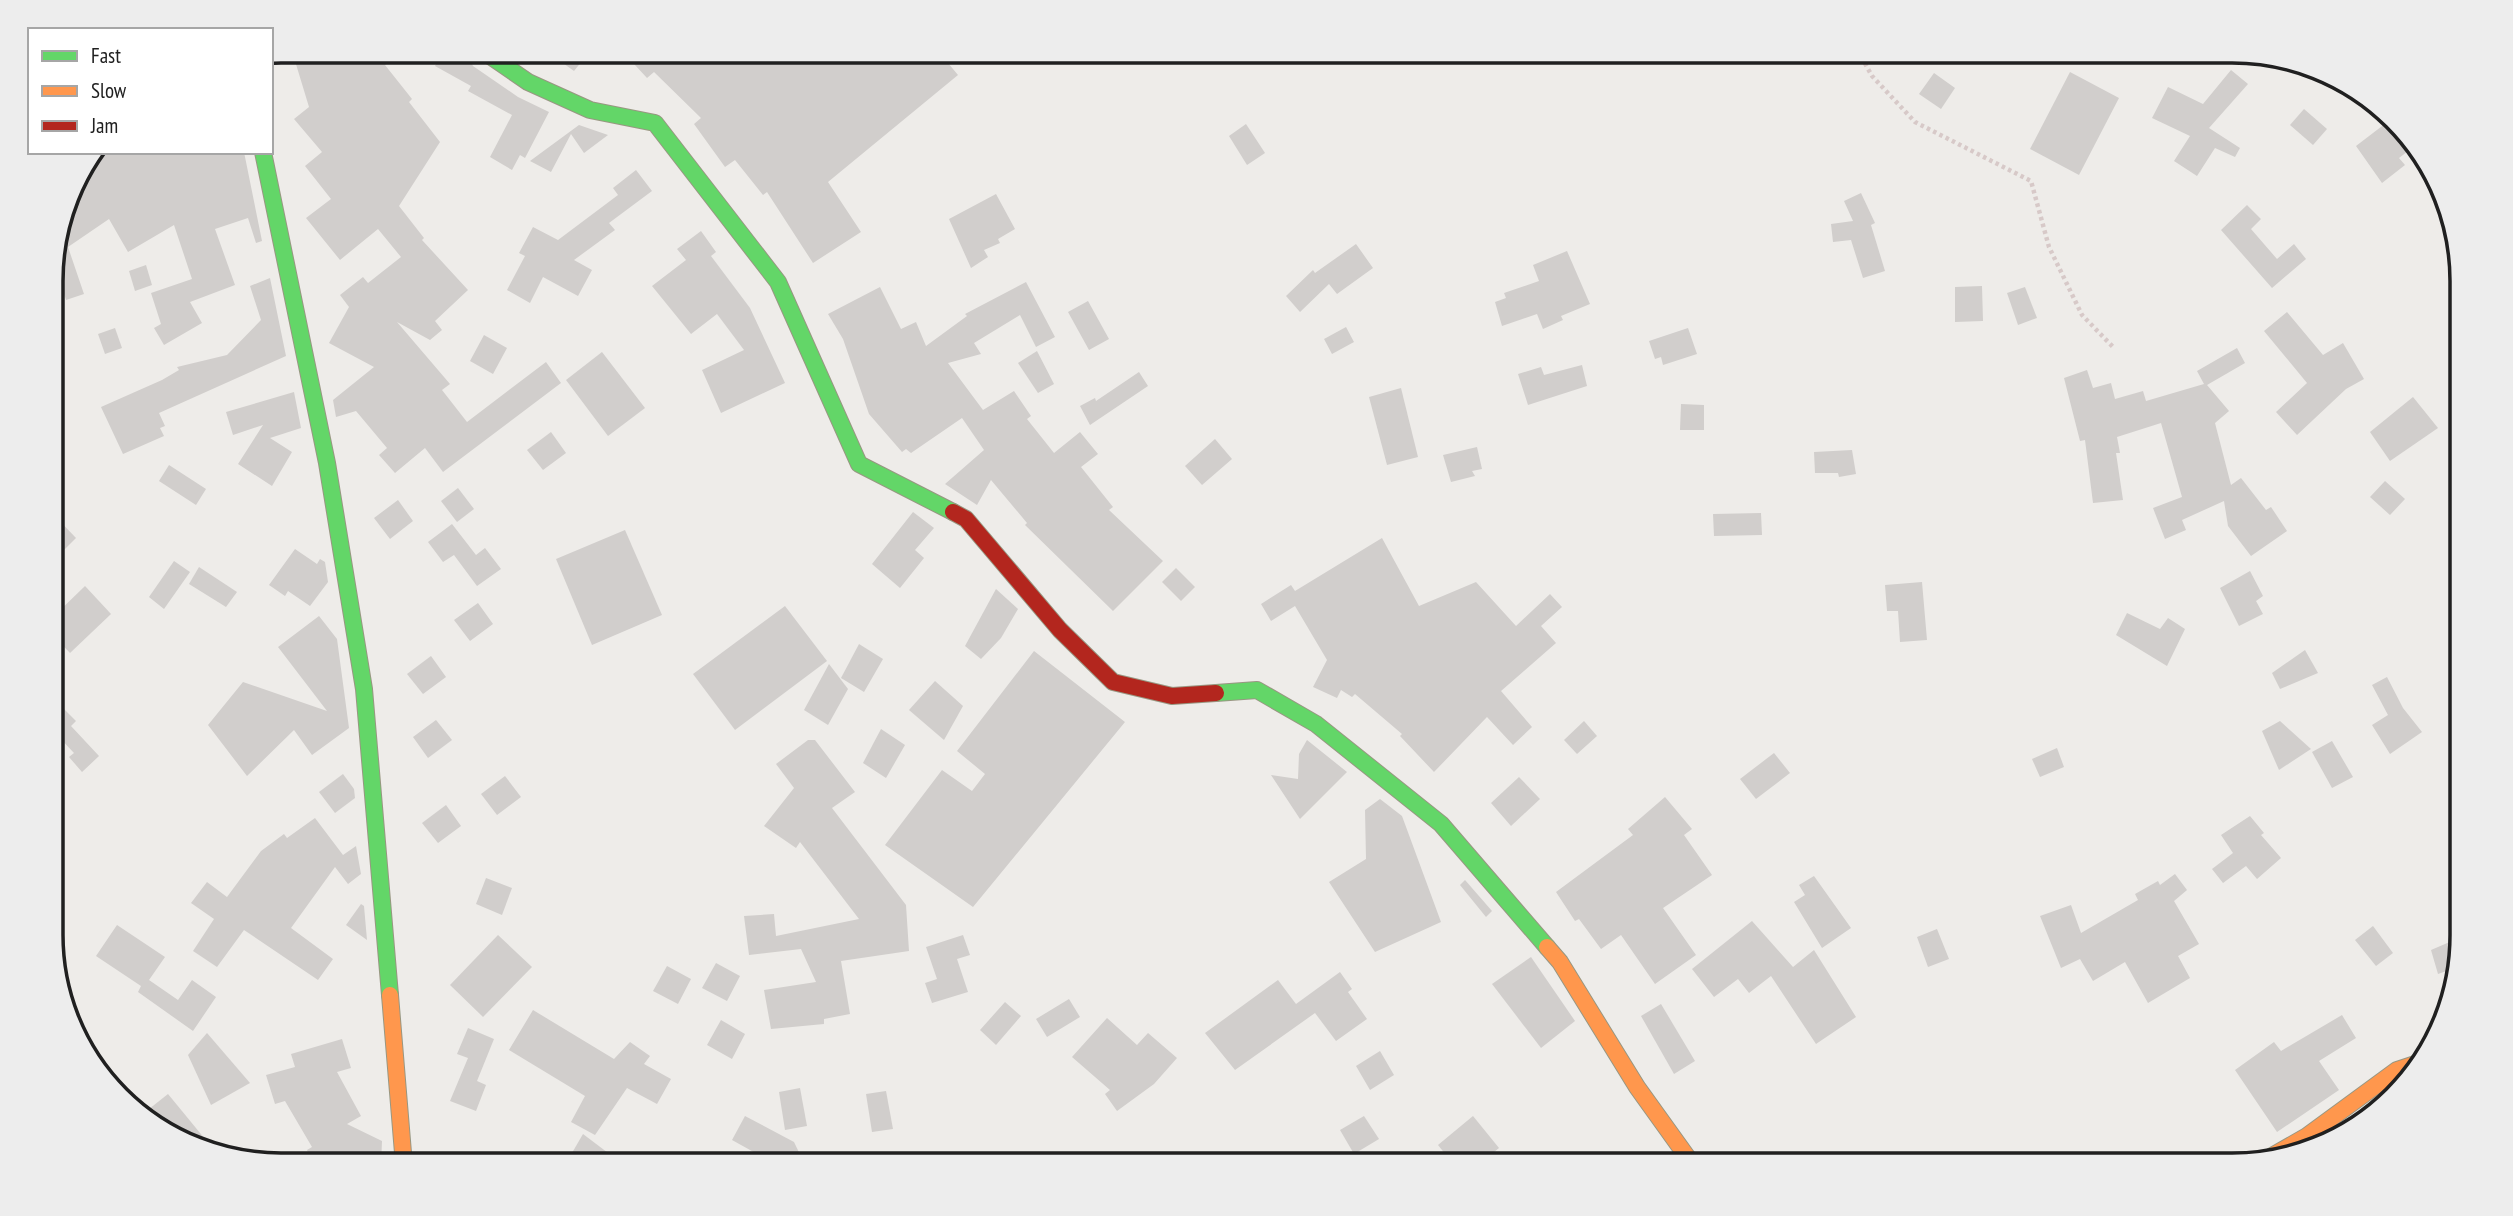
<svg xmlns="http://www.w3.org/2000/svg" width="2513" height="1216" viewBox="0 0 2513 1216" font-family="'PT Sans Narrow',sans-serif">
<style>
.building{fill:#d1cecc}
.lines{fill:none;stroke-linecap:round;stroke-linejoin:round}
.fast-casing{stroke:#989782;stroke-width:18}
.slow-casing{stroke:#989782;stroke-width:18}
.jam-casing{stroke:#989782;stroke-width:18}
.path{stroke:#d7c9c8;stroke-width:4.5;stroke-dasharray:3.5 3.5;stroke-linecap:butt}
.fast{stroke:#63d668;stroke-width:16}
.slow{stroke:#ff974d;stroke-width:16}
.jam{stroke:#b3261e;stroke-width:16}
.rim{fill:none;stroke:#202020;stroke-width:3.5}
</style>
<rect width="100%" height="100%" fill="#eeece9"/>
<g class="building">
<polygon points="292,51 403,51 385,65 412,99 409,102 440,142 399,206 424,238 422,240 468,290 435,321 442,330 430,340 397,322 450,384 442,390 467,422 546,362 561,383 443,472 425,448 395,473 379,455 387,448 356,411 336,417 333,400 374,367 329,343 349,307 340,295 363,277 368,283 401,257 378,229 340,260 306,218 331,199 305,166 322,152 294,119 309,107"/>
<polygon points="443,51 465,51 473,66 518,97 549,112 525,158 520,155 512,170 490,157 512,115 468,91 471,86 435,66"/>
<polygon points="568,51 590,51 574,71 560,61"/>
<polygon points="622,51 938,51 958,75 828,182 861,232 813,263 767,192 763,195 735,160 725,167 694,124 701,118 654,72 647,78"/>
<polygon points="2231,70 2248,84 2209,128 2240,148 2235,157 2215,148 2197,176 2174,161 2190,136 2152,118 2168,87 2203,104"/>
<polygon points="2070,72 2119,98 2079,175 2030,149"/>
<polygon points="1934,73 1955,88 1941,109 1919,94"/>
<polygon points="2304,109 2327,129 2313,145 2290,125"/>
<polygon points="2390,120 2416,145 2399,158 2405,165 2382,183 2356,146"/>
<polygon points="1246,124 1265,153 1247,165 1229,136"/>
<polygon points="579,125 608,135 584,153 571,134 551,172 530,161"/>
<polygon points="95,152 244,152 262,241 256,243 248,218 215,229 235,285 190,302 202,323 164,345 154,328 161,324 151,293 192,279 174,225 128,252 109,219 68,247 84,294 66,300 53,260 75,179"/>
<polygon points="636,170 652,191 609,223 615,230 574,260 592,270 578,296 543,277 530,303 507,290 525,256 519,253 533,227 558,240 618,195 613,188"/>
<polygon points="1861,193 1875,223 1871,225 1885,271 1863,278 1851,240 1833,242 1831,224 1853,221 1844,201"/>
<polygon points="996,194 1015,229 998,239 1000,243 984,250 988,257 971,268 949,219"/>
<polygon points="2247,205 2261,219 2251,229 2277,259 2294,244 2306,259 2272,288 2221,230"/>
<polygon points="701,231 716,252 711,256 750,308 785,383 721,413 702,370 744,350 717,314 691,334 652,286 686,260 677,249"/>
<polygon points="1356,244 1373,268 1337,294 1329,284 1300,312 1286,296 1313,270 1315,273"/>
<polygon points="1567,251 1590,304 1561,316 1563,320 1543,329 1537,314 1502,326 1495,302 1506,298 1504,293 1539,281 1533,265"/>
<polygon points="146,265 152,285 135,291 129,271"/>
<polygon points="270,278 286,356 159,413 165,426 160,428 164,436 123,454 101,407 162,380 179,370 177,367 227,355 261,320 250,286"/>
<polygon points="1026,282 1055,337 1036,347 1020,315 974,343 981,354 948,363 983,410 1014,391 1031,416 1027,419 1054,453 1080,432 1098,454 1081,467 1113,507 1109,510 1163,561 1113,611 1025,525 1027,523 991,480 977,505 945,484 984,450 962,418 911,453 906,449 902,452 869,414 843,339 828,314 880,287 901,329 916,322 926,346 967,316 965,314"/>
<polygon points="1982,286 1983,321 1955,322 1955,287"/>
<polygon points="2025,287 2037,318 2018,325 2007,293"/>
<polygon points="1088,301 1109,339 1089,350 1068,312"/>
<polygon points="2287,312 2323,355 2343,343 2364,379 2346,389 2297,435 2276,412 2307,383 2264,331"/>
<polygon points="1346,327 1354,342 1332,354 1324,339"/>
<polygon points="115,328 122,348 105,354 98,334"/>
<polygon points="1688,328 1697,354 1663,365 1661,357 1655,359 1649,341"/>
<polygon points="484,335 507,348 493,374 470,361"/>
<polygon points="2237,348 2245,363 2207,385 2229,411 2215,423 2231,485 2241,478 2266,510 2271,507 2287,531 2251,556 2228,526 2224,501 2182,520 2186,530 2165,539 2153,508 2182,497 2161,423 2117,437 2120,453 2116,453 2123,500 2093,503 2085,440 2080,441 2064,378 2087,370 2093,388 2111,383 2115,399 2143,391 2146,401 2204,384 2197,371"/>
<polygon points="1037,351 1054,384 1038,393 1018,363"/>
<polygon points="602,352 645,408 608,436 566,380"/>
<polygon points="1582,365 1587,386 1528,405 1518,374 1541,367 1544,375"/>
<polygon points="1139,372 1148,386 1090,425 1080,406 1095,398 1096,401"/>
<polygon points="1401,388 1418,457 1387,465 1369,397"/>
<polygon points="294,392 301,428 270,438 292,452 272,486 238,464 263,425 233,435 226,412"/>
<polygon points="2413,397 2438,428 2390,461 2370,432"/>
<polygon points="1681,404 1704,405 1704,430 1680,430"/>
<polygon points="551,432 566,453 543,470 527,450"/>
<polygon points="1215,439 1232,459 1202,485 1185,466"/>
<polygon points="1477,447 1482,469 1472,471 1475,476 1451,482 1443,455"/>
<polygon points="1852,450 1856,474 1839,477 1838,473 1815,473 1814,452"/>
<polygon points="169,465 206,489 196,505 159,481"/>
<polygon points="2385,481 2405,499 2390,515 2370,497"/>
<polygon points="458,488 474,509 457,522 441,501"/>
<polygon points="398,500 413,521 390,539 374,518"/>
<polygon points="913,512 934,528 915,550 924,558 900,588 872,564"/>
<polygon points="52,513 76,538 52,562"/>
<polygon points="1761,513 1762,535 1714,536 1713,514"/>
<polygon points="452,524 476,555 485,548 501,569 477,586 454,555 443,562 428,542"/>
<polygon points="625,530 662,615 592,645 556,559"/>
<polygon points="1382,538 1419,606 1476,582 1516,626 1550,594 1562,607 1541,626 1556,643 1501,691 1532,727 1513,745 1487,717 1434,772 1400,736 1402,734 1355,694 1352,697 1341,690 1337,698 1313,687 1327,660 1295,606 1271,621 1261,604 1291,585 1295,591"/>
<polygon points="295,549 317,564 320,559 325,562 328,582 310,606 288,591 285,596 269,585"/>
<polygon points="174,561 190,572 164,609 149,597"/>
<polygon points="199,567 237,592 226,607 189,584"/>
<polygon points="1176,568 1195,587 1181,601 1162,582"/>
<polygon points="2250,571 2263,596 2256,601 2263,614 2239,626 2220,588"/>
<polygon points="1922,582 1927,640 1900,642 1898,611 1887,611 1885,585"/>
<polygon points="85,586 111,614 70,653 52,634 52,618"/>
<polygon points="996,589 1018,609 1001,638 981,659 965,646"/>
<polygon points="478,603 493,624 470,641 454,620"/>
<polygon points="785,606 827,661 735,730 693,674"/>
<polygon points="2127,613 2160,629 2168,618 2185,629 2167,666 2116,635"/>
<polygon points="319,616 337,639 349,728 312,755 294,730 247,776 208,725 243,682 327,711 278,647"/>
<polygon points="859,644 883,659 864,692 841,678"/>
<polygon points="2305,650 2318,673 2280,689 2272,673"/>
<polygon points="1034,651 1125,722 973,907 885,845 942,770 972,791 985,774 957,751"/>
<polygon points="431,656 446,677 423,694 407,674"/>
<polygon points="829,664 848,689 828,725 804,710"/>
<polygon points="2387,677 2403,708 2422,732 2390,754 2372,725 2388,715 2372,685"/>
<polygon points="935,681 963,706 944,740 909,710"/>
<polygon points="52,706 57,711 62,707 76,721 71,726 99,756 82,772 69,757 74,753 59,737 52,744"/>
<polygon points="436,720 452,740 428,758 413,737"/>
<polygon points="1584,721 1597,736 1577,754 1564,740"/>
<polygon points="2280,721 2311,749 2279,770 2262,731"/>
<polygon points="881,729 905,745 886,778 863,763"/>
<polygon points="808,740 815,740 855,792 832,808 906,905 909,951 841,961 850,1014 824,1019 824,1024 771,1029 764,990 816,982 801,949 749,955 744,916 774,914 776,936 859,919 800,842 796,848 764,826 794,788 776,764"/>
<polygon points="1307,740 1347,772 1300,819 1271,775 1298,779 1299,754"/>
<polygon points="2332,741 2353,777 2332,788 2312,752"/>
<polygon points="2057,748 2064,767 2040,777 2032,759"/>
<polygon points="1774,753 1790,773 1756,799 1740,779"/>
<polygon points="343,774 354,789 355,798 335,813 319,792"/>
<polygon points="505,776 521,797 497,815 481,794"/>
<polygon points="1519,777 1540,799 1511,826 1491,803"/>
<polygon points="1665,797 1692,829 1684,835 1712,875 1663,908 1696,955 1655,984 1621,935 1601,949 1579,919 1575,921 1556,892 1633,835 1628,829"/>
<polygon points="1380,799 1402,816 1441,922 1375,952 1329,882 1366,859 1365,810"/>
<polygon points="446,805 461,826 438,843 422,823"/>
<polygon points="2250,816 2264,833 2261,835 2281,858 2257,879 2246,866 2223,883 2212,869 2233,853 2221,835"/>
<polygon points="315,818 343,855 356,846 361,874 348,884 335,867 291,928 333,959 318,980 244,930 217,967 193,951 214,919 191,903 207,882 227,897 261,851 284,834 287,838"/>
<polygon points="2175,874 2187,890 2174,901 2199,944 2178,956 2190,978 2148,1003 2125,962 2093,981 2080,959 2061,968 2040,916 2071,905 2081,933 2138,900 2135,894 2158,881 2160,885"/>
<polygon points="1814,876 1851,928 1822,948 1794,902 1805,895 1799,885"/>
<polygon points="486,878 512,888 502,915 476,904"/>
<polygon points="1465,880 1492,911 1486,917 1460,885"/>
<polygon points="361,904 364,906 367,940 346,925"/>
<polygon points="1752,921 1793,967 1814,950 1856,1017 1816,1044 1771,976 1749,993 1738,979 1714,997 1692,969"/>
<polygon points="117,925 165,957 149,980 178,1000 192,980 216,997 193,1031 138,992 141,986 96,956"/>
<polygon points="2373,926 2393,953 2376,966 2355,940"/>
<polygon points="1937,929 1949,959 1928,967 1917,937"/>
<polygon points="498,935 532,967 483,1017 450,985"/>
<polygon points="963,935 970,955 957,959 968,992 932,1003 925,983 937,979 926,947"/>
<polygon points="2452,941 2458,955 2455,968 2438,974 2431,950"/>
<polygon points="1531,957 1575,1021 1541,1048 1492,984"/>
<polygon points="716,963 740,976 727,1001 702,988"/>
<polygon points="667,966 691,979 678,1004 653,991"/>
<polygon points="1340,972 1352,989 1348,992 1367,1019 1336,1041 1315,1013 1235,1070 1205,1033 1278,980 1296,1004"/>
<polygon points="1069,999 1080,1017 1047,1037 1036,1019"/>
<polygon points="1005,1002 1021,1016 996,1045 980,1030"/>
<polygon points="1661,1004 1695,1061 1674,1074 1641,1016"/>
<polygon points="533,1010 614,1059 630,1042 650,1056 644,1064 671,1079 657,1104 627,1088 595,1135 571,1122 585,1096 509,1050"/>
<polygon points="2342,1015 2356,1038 2319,1061 2339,1090 2277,1132 2235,1070 2274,1042 2281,1051"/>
<polygon points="1107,1018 1137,1045 1148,1033 1177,1058 1154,1084 1117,1111 1105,1094 1110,1090 1072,1057"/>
<polygon points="721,1020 745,1034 732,1059 707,1045"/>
<polygon points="468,1028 494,1039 477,1081 486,1085 476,1111 450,1101 468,1058 457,1054"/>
<polygon points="207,1033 250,1083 211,1105 188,1055"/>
<polygon points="342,1039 351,1068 337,1072 361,1116 347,1124 382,1141 381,1165 314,1165 307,1150 312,1147 285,1101 275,1104 266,1075 295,1067 291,1054"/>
<polygon points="1380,1051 1394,1075 1370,1090 1356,1066"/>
<polygon points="800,1088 807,1126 785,1130 779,1092"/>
<polygon points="886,1091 893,1129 872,1132 866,1094"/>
<polygon points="168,1094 214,1150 180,1142 144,1113"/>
<polygon points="745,1116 794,1142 805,1165 777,1165 732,1140"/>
<polygon points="1364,1116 1379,1139 1354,1154 1340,1130"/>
<polygon points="1473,1116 1499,1148 1478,1165 1454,1165 1438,1145"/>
<polygon points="583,1134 624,1165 565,1165"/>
</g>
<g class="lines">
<defs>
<g id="fast">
<polyline points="483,51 528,82 590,110 655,123 778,282 859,464 953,512"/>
<polyline points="263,152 327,463 364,689 390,995"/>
<polyline points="1216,693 1257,690 1316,724 1441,824 1547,947"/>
</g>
<g id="slow">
<polyline points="1547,947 1560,962 1637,1087 1693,1165"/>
<polyline points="390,995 404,1165"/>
<polyline points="2272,1156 2307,1136 2397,1070 2415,1064"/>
</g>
<polyline id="jam" points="953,512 966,519 1060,630 1113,682 1172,696 1216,693"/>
</defs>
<use href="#fast" class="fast-casing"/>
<use href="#slow" class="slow-casing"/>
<use href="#jam" class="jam-casing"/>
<polyline class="path" points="1858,51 1872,76 1915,122 2031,181 2049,247 2082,315 2113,347"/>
<use href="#fast" class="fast"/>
<use href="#slow" class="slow"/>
<use href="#jam" class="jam"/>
</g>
<path d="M0 0H2513V1216H0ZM281 63H2232A218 218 0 0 1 2450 281V935A218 218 0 0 1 2232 1153H281A218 218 0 0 1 63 935V281A218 218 0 0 1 281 63Z" fill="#ededed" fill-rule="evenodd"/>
<path class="rim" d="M281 63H2232A218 218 0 0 1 2450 281V935A218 218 0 0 1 2232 1153H281A218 218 0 0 1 63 935V281A218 218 0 0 1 281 63Z"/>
<rect x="28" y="28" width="245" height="126" fill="#ffffff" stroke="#a6a6a6" stroke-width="2"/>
<rect x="42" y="51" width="35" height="10" fill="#63d668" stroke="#a6a6a6" stroke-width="2"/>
<text x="91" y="63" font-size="21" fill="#202020">Fast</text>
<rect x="42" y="86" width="35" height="10" fill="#ff974d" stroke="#a6a6a6" stroke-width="2"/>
<text x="91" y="98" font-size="21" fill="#202020">Slow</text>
<rect x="42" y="121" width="35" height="10" fill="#b3261e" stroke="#a6a6a6" stroke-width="2"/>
<text x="91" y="133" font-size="21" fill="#202020">Jam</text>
</svg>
